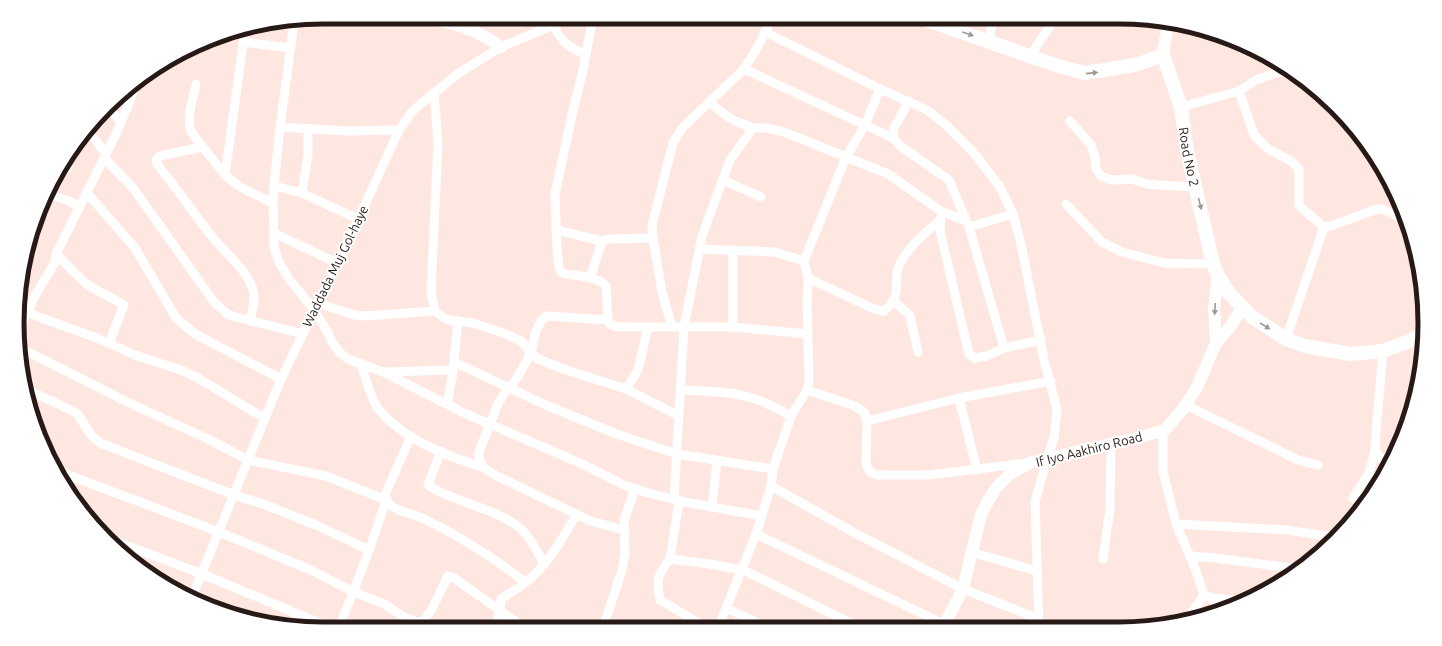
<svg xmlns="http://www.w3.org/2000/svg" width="1442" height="646" viewBox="0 0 1442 646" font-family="Ubuntu,sans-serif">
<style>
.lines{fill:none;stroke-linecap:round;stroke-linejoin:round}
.street{stroke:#fff;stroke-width:9}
.secondary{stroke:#fff;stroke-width:12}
.primary{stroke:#fff;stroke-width:14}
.oneway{fill:#9e9896}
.labels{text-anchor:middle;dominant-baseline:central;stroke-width:4;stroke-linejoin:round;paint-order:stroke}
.street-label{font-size:13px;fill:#271916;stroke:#fff}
.rim{fill:none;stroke:#271916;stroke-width:5}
</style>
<rect width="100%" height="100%" fill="#ffe7e1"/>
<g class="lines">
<g class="street">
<path d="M593 17 583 70 572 115 555 194 557 250 559 268 561 272 566 274C578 276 597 276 606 286L608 320 610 324 617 327H733L808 334"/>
<polyline points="294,22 280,127 273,195 274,248 279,262 289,279 314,310 327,331 332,342 340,353 348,359 383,372 464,413 580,463 624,485 645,492 679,501 762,516"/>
<path d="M553 24C562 44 568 46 586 55"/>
<polyline points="765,32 880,89 927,110 945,124 974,153 1000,187 1013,214 1021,244 1044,360 1057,410 1054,437 1035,501 1039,627"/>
<polyline points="243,42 290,48"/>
<polyline points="989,42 993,17"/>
<polyline points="1030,56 1056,17"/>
<polyline points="744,69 893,138 899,145 949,180 969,227 1004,348 1041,340"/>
<path d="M196 84C193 100 186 116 191 132L225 175 240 187 273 203"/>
<polyline points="1239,91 1254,135 1268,149 1291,161 1299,169 1299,205 1305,211 1324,227 1331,226 1377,209 1382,209 1406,220"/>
<polyline points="434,92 438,144 431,292 435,311 444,318 449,320 473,323 503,333 521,341 531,353 538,359 563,369 626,389 679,416"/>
<polyline points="710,102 721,112 735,121 753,128 767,128 784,132 888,174 941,211 966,221"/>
<polyline points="1181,107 1239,91 1256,80 1276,73 1293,71"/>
<polyline points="109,108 121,122"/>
<polyline points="1070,121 1091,145 1095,157 1096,169 1101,176 1111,180 1132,179 1147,184 1157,185 1195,187"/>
<polyline points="280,127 347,131 399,130"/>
<polyline points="89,132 106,154"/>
<polyline points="893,138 894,128 909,101"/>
<path d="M202 147 160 156 156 160 157 164C175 186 191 210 209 233 222 250 247 269 253 290 256 300 252 311 250 321"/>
<polyline points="104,158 133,188 214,302 227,314 232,316 303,334"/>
<polyline points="67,159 68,168"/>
<polyline points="225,175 245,30"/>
<polyline points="723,180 761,197"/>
<polyline points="274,186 302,193 358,219"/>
<polyline points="87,193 135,248 176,318 195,334 281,379"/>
<polyline points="302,193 308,155 308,129"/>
<polyline points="49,195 67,200 80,207"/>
<polyline points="1066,204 1102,242 1122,252 1164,263 1213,264"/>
<polyline points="941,218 940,231 969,354 974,358 987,356 1004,348"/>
<polyline points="969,227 1013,214"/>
<polyline points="556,230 602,241 609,239 653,238"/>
<polyline points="274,233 337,263"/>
<polyline points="699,249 774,252 804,261"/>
<polyline points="56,254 86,284 124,305 109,343"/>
<polyline points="590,278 602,241"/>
<path d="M808 278 874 309 884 311C888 307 892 304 894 299 899 289 894 276 899 266 907 247 926 233 940 220"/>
<polyline points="894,301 910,316 918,352"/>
<polyline points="318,303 354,315 366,316 435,311"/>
<polyline points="22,309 39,317 97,338 135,355 181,370 198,378 264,418"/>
<polyline points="608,320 547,316 541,321 536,331 531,353 517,378 503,395 497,406 478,454 483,467 495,475 590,521 625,530"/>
<polyline points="21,324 36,294 55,262 56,254 117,132 138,81"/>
<path d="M672 327 662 292 653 238 652 225 673 143 682 128 741 72C754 56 764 36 772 17"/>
<polyline points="733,327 733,250"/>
<polyline points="1286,339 1324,227"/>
<path d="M20 348 127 402 210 440 248 460 326 476 386 500C372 544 356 587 338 629"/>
<polyline points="454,362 548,406 619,435 677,454 773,469"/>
<path d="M361 364C365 376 370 396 377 407 400 438 448 457 483 467"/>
<polyline points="385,372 453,370"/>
<polyline points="26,389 77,413 91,435 100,443 234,495 266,505 316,525 369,550"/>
<polyline points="626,389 638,370 648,327"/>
<path d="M681 390C703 391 727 391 749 397 764 401 778 409 791 416"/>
<polyline points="807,390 855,406 864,412 867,421 959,398 1051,381"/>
<polyline points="959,398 977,470"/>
<polyline points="447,404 452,378 458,321"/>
<polyline points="1186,405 1298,460 1318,465"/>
<polyline points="867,421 866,465 870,472 876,475 929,475 1026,463"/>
<polyline points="1165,430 1163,437 1163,471 1176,524 1195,568 1204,595"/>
<path d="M411 436 385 495C388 512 411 512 424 519 460 536 494 558 525 582"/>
<path d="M441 451 428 485 429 486C457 503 499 509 522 530 532 539 537 552 544 564"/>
<polyline points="1375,451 1387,466"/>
<polyline points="55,470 219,532 311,570 354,592 384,604 404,617 421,624 432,609 448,576 454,578 525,628"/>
<polyline points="771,486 853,532 963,589 1039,619"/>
<polyline points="1353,498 1369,473 1375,451 1376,431 1383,351"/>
<polyline points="674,499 684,327 702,236 730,160 753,128"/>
<polyline points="679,501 670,559 710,564 743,570 859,627"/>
<polyline points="712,507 717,460"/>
<polyline points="1176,524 1287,530 1334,537"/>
<polyline points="756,534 950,627"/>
<polyline points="110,539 202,574 334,629"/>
<polyline points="971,552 1037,571"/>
<polyline points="1190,556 1215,558 1299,569"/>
<path d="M670 559C657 575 656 580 660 600L707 628"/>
<polyline points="1103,559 1110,509 1111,444"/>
<polyline points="1204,595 1212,598 1244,601"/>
<polyline points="192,597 281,379 352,233 399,130 412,112 418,106 459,73 501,47 572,17"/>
<polyline points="1212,598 1219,610"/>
<polyline points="726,608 768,628"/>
<polyline points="1187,619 1204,595"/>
<path d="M495 628 500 611 501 599C511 592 522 586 531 578 551 559 563 538 576 515"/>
<polyline points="603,628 622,570 625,554 624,520 635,489"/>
<polyline points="718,628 756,534 771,486 773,469 791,416 807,390 809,379 807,305 808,278 804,261 846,157 865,125 880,89"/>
</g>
<g class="secondary">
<path d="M398 17C439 19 468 23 501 47"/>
<polyline points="1163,55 1168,22"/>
<polyline points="1216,343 1214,308 1218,276"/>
<polyline points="943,627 963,589 981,514 995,489 1010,474 1032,462 1137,438 1165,430 1182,410 1196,389 1216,343 1230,327 1242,307"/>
</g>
<path class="primary" id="s1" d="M918 17 1055 65 1085 73 1135 65 1163 55 1181 107 1187 151 1213 264 1218 276 1229 293 1252 317 1286 339 1305 346 1350 354 1383 351 1412 340 1424 333"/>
</g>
<defs><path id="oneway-solid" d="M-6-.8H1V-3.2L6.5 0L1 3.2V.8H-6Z"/></defs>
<g class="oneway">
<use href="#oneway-solid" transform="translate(968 34) rotate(19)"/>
<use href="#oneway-solid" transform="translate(1092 73) rotate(-6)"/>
<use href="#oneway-solid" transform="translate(1200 204) rotate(76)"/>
<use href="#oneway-solid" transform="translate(1215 309) rotate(93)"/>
<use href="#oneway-solid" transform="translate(1265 326) rotate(32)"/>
</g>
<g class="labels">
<g class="street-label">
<text stroke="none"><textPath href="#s1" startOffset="362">Road No 2</textPath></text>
<text transform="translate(335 266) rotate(-64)">Waddada Muj Gol-haye</text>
<text transform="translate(1089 449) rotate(-14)">If Iyo Aakhiro Road</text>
</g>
</g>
<path d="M0 0H1442V646H0ZM323 24H1119A299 299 0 0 1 1418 323V323A299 299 0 0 1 1119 622H323A299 299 0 0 1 24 323V323A299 299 0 0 1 323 24Z" fill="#fff" fill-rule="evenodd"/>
<path class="rim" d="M323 24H1119A299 299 0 0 1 1418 323V323A299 299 0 0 1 1119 622H323A299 299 0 0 1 24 323V323A299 299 0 0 1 323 24Z"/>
</svg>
